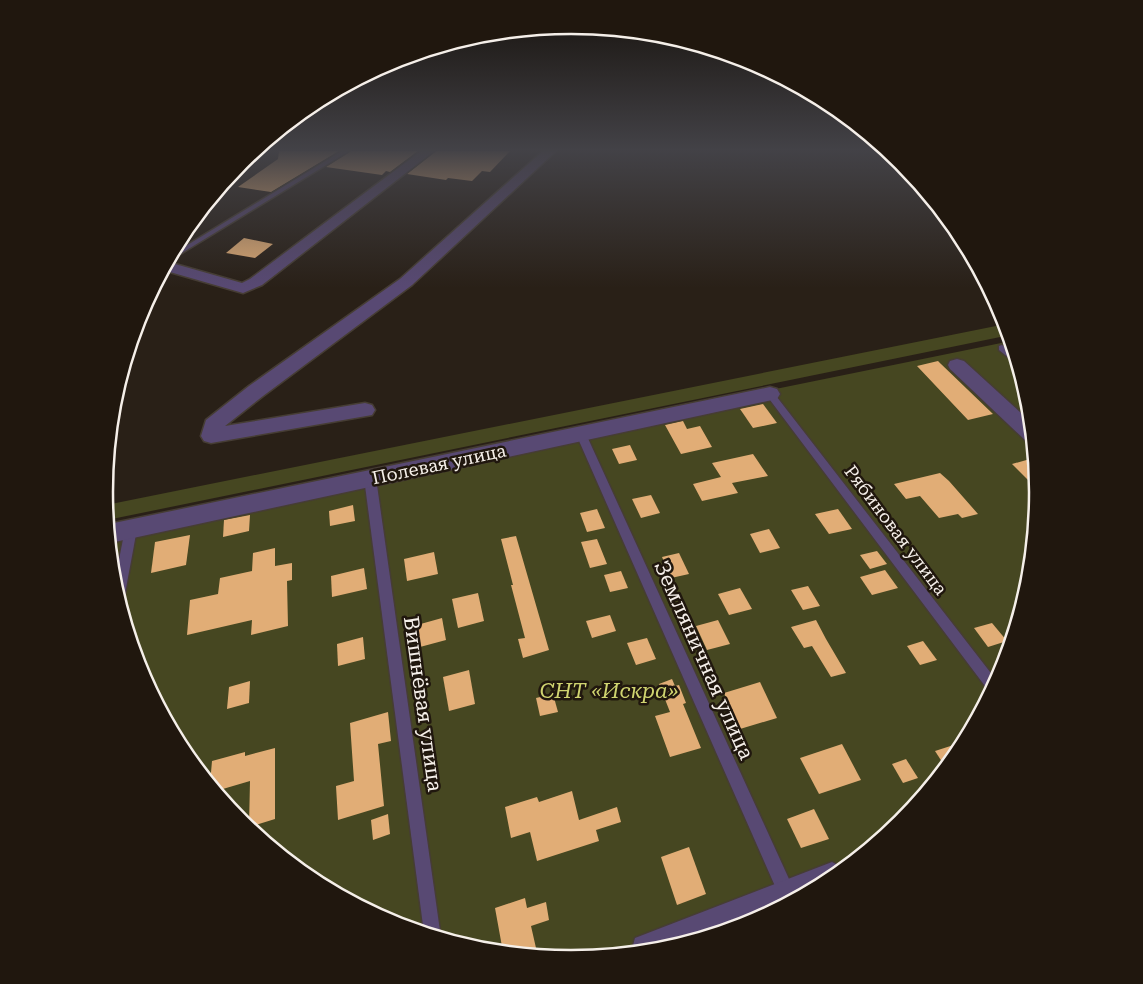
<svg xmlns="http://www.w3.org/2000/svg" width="1143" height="984" viewBox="0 0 1143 984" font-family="'Roboto Serif',serif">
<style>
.green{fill:#464721}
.building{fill:#e1ad76}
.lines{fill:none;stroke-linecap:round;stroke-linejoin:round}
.service-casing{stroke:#463d34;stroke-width:3}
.minor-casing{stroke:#463d34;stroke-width:3}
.service{fill:#584973;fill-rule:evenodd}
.minor{fill:#584973;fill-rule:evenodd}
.labels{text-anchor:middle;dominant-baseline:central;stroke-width:5;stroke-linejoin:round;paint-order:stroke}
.street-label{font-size:18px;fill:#f5efe9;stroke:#20170e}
.near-street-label{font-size:21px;fill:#f5efe9;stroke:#20170e}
.near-park-label{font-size:21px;font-style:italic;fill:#d0d470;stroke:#20170e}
.rim{fill:none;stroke:#f5efe9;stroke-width:2.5}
</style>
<rect width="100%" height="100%" fill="#292017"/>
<g class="green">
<polygon points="1006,324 1010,335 107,520 106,505"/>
<polygon points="1011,341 1030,401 1038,492 1029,583 1003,671 960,752 902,822 831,880 750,924 662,950 572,959 480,950 393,923 312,880 241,822 183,751 140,670 113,583 108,525"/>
</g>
<g class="building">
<polygon points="279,151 339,151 271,192 238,187 278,159"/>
<polygon points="351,151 418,151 390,172 386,171 382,175 326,167"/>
<polygon points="436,151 510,151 490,172 482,171 472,181 448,178 446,180 407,174"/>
<polygon points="244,238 273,244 255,258 226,253"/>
<polygon points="938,361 941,364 993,414 968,420 917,366"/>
<polygon points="763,404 777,423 753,428 740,409"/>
<polygon points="683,421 687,429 700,426 712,447 681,454 665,425"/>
<polygon points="630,445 637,460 619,464 612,449"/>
<polygon points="753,454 768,476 732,483 738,493 702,501 693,484 721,477 712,463"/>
<polygon points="1030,459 1036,465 1038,490 1012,464"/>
<polygon points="940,473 949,481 978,514 962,518 958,514 939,518 920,496 906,499 894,484"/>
<polygon points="651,495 660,513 641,518 632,499"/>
<polygon points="353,505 355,521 330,526 329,511"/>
<polygon points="597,509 605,528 587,532 580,513"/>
<polygon points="838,509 852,529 829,534 815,514"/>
<polygon points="250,515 249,531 223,537 224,520"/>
<polygon points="769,529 780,548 760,553 750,534"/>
<polygon points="190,535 186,565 151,573 155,542"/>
<polygon points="516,536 549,650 523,658 518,639 525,638 511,585 513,585 501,539"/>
<polygon points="597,539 607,564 590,568 581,542"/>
<polygon points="275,548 275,566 292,563 292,580 287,581 288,626 251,635 252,620 187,635 190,600 218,594 220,578 252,571 253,553"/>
<polygon points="877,551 887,564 870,569 860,555"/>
<polygon points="434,552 438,574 407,581 404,559"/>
<polygon points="679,553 689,574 671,578 662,557"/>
<polygon points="364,568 367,589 332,597 331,576"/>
<polygon points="885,570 898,588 872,595 860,577"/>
<polygon points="621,571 628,588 610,592 604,575"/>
<polygon points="808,586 820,606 803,610 791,590"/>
<polygon points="740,588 752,609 729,615 718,594"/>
<polygon points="478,593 484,621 458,628 452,599"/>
<polygon points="610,615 616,631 592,638 586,621"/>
<polygon points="442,618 446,640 420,647 417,625"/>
<polygon points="718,620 730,644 707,650 696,626"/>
<polygon points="816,620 826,639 846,673 831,677 812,646 804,648 791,627"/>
<polygon points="992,623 1007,641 988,647 974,628"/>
<polygon points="363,637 365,659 338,666 337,644"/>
<polygon points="647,638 656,659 636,665 627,643"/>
<polygon points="923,641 937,660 920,665 907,646"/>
<polygon points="469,670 475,704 449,711 443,677"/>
<polygon points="672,679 675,686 679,685 686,703 683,704 701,748 670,757 655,716 670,712 659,684"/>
<polygon points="250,681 249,703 227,709 229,687"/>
<polygon points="760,682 777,718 740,729 724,693"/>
<polygon points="553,694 558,712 540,716 536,698"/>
<polygon points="388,712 391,741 378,744 384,806 338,820 336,786 354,781 350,723"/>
<polygon points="966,741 960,752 946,768 935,751"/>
<polygon points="842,744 861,780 819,794 800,758"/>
<polygon points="275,748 275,819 249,827 250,781 216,791 210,784 212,761 245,752 245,756"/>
<polygon points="906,759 918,778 903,783 892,764"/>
<polygon points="572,791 579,820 617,807 621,822 596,830 599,841 537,861 530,832 511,838 505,807 537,797 539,802"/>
<polygon points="814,809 829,839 801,848 787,819"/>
<polygon points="388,814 390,834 373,840 371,820"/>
<polygon points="689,847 706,894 677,905 661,857"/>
<polygon points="525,898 527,908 546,902 549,920 531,926 536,948 519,954 503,952 495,908"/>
</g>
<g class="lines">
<defs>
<g id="service">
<polygon points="342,151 349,151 167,262 171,255"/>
<polygon points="1002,345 1015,354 1018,364 1015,363 999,350 999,346"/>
<polygon points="770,391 773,392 997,681 991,694 767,396 765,394 767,392"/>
<polygon points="581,430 586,434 794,890 797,896 795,899 787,904 782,902 576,434"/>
<polygon points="370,474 376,478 441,938 424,933 364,478"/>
<polygon points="131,524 135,526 137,529 124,599 120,604 114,585 125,529 127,526"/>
</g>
<g id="minor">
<polygon points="421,151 434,151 262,285 243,293 163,270 168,262 242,283 250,279"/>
<polygon points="543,151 556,151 412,285 263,396 225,426 365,403 372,405 375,410 372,415 211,443 204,441 201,436 206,420 249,386 400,279"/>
<polygon points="957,359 964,361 1032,423 1034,443 1026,441 950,369 948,365 950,361"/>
<polygon points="770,387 777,389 780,394 777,399 110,543 109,524"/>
<polygon points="832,862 845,869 831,880 750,924 662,950 631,953 635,938"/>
</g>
</defs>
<use href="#service" class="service-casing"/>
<use href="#minor" class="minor-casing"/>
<use href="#service" class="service"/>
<use href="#minor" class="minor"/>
</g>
<linearGradient id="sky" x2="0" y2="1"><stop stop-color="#17120d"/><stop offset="0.52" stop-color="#434247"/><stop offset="1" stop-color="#434247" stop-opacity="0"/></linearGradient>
<rect width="1143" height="288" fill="url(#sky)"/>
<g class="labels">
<g class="street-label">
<text transform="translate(439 464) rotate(-12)">Полевая улица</text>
<text transform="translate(896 530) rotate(53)">Рябиновая улица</text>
</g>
<g class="near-street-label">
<text transform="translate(704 660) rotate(66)">Земляничная улица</text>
<text transform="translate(423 704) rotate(82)">Вишнёвая улица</text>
</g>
<g class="near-park-label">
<text x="609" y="691">СНТ «Искра»</text>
</g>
</g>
<path d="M0 0H1143V984H0ZM113 492a458 458 0 1 1 916 0a458 458 0 1 1-916 0Z" fill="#20170e" fill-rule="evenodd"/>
<path class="rim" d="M113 492a458 458 0 1 1 916 0a458 458 0 1 1-916 0Z"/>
</svg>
